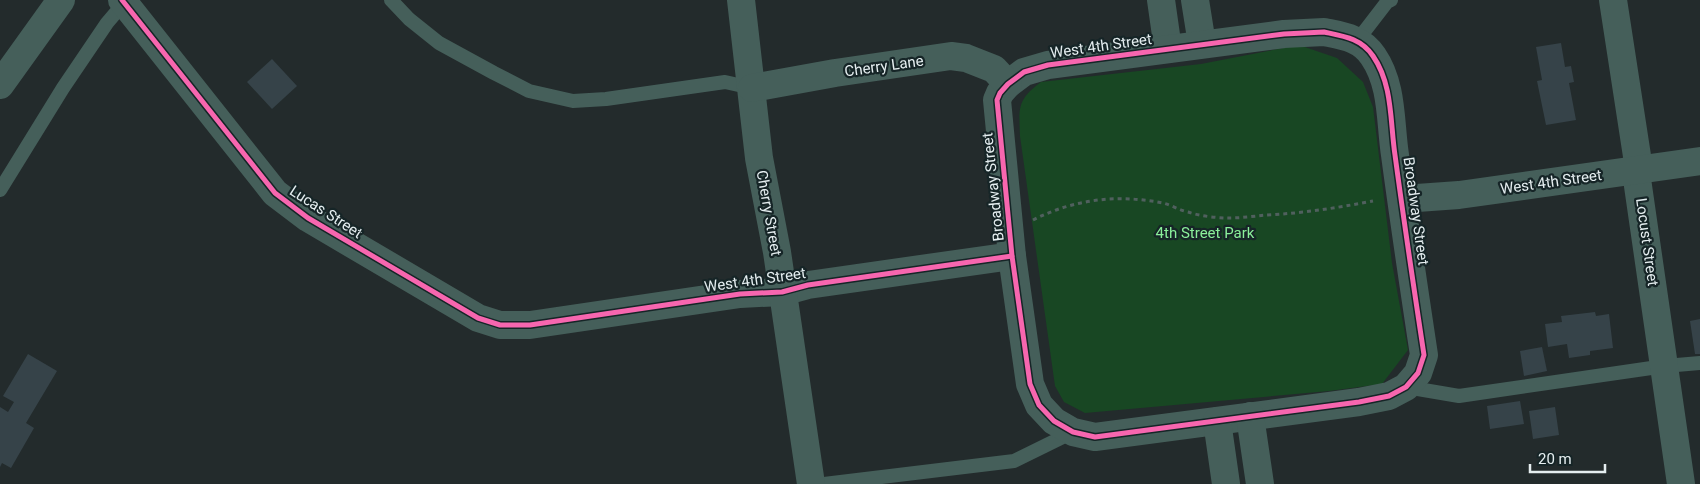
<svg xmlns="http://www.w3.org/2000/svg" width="1700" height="484" viewBox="0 0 1700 484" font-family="Roboto,sans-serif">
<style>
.green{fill:#184723}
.building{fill:#364349}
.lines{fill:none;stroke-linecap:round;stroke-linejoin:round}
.path{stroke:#50605e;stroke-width:3;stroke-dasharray:4 4;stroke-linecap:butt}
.lane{stroke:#455f5a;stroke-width:14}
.street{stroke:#455f5a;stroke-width:28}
.cycleway-casing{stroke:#162527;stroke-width:8}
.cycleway{stroke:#f766af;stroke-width:5}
.labels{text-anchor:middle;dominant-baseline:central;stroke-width:4.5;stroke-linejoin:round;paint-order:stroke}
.street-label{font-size:15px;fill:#e5eef0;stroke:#162527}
.park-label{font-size:15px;fill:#8aef9a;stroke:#162527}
</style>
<rect width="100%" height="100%" fill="#232b2c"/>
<path class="green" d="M1299 45 1337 58 1363 82 1373 107 1392 263 1408 350 1382 384 1329 391 1085 413 1064 402 1055 386 1020 136C1019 107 1017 100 1041 82L1201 64Z"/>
<g class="building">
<polygon points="1561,43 1565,67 1571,66 1574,82 1569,83 1576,120 1546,125 1537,81 1542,80 1536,47"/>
<polygon points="272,59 297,86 272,109 247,82"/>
<polygon points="1595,312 1596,316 1609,314 1613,348 1590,351 1590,355 1569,358 1567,344 1548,347 1545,324 1562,322 1561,316"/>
<polygon points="1700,319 1700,354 1695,354 1690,321"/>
<polygon points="1542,347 1547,371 1524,376 1520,351"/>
<polygon points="28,354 57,371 26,423 34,428 11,468 2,463 0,467 0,407 8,412 14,402 3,396"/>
<polygon points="1520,401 1524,424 1490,429 1487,406"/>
<polygon points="1555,407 1559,435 1533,439 1529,411"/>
</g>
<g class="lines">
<path class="path" d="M1033 220C1074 199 1118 194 1163 203 1171 205 1179 210 1188 212 1200 216 1216 218 1229 218 1242 218 1255 216 1267 215 1305 213 1336 208 1373 201"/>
<g class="lane">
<polyline points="391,0 409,19 439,43 494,73 529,91 573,101 606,99 725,82 752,88"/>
<polyline points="1357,41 1387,2 1391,0"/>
<polyline points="0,190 63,88 107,23 124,3"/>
<polyline points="1406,387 1459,396 1665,366 1700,363"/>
<polyline points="824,484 1014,461 1073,432"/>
</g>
<g class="street">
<polyline points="122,0 275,193 308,218 478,318 500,325 530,325 740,294 782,292 808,285 1012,256"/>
<polyline points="741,0 759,158 777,252 811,484"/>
<polyline points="1161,0 1168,49"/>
<polyline points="1195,0 1202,44"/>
<polyline points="1613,0 1639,169 1637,179 1681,484"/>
<path d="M1324 32C1343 36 1361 38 1373 56 1393 85 1390 122 1395 155 1404 222 1414 289 1424 355L1418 373 1406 387 1389 396 1359 402 1095 437 1073 432 1054 421 1039 405 1030 384 1012 256 997 100 1000 93 1008 84 1024 72 1048 65 1284 34Z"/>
<polyline points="0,85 61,0"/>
<polyline points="752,88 835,73 951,56 966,58 994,69 1008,84"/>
<polyline points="1403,202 1417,198 1459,195 1700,161"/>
<polyline points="1250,416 1260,484"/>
<polyline points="1217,421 1226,484"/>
</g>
<defs>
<g id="cycleway">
<polyline points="122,0 275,193 308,218 478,318 500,325 530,325 740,294 782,292 808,285 1012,256"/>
<path d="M1324 32C1343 36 1361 38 1373 56 1393 85 1390 122 1395 155 1404 222 1414 289 1424 355L1418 373 1406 387 1389 396 1359 402 1095 437 1073 432 1054 421 1039 405 1030 384 1012 256 997 100 1000 93 1008 84 1024 72 1048 65 1284 34Z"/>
</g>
</defs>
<use href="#cycleway" class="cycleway-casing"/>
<use href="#cycleway" class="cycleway"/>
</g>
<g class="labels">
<g class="street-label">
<text transform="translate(1101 46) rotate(-8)">West 4th Street</text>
<text transform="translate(884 66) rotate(-8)">Cherry Lane</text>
<text transform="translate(1551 182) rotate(-8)">West 4th Street</text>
<text transform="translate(993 187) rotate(-96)">Broadway Street</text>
<text transform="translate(1416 211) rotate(82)">Broadway Street</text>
<text transform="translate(326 212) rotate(33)">Lucas Street</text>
<text transform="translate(769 213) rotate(80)">Cherry Street</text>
<text transform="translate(1647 242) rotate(82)">Locust Street</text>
<text transform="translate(755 280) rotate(-8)">West 4th Street</text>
</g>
<g class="park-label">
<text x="1205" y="233">4th Street Park</text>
</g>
</g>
<path d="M1530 464v8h75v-8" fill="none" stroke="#e5eef0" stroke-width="2.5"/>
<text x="1538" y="464" font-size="15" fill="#e5eef0" stroke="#162527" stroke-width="4" paint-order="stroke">20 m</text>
</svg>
